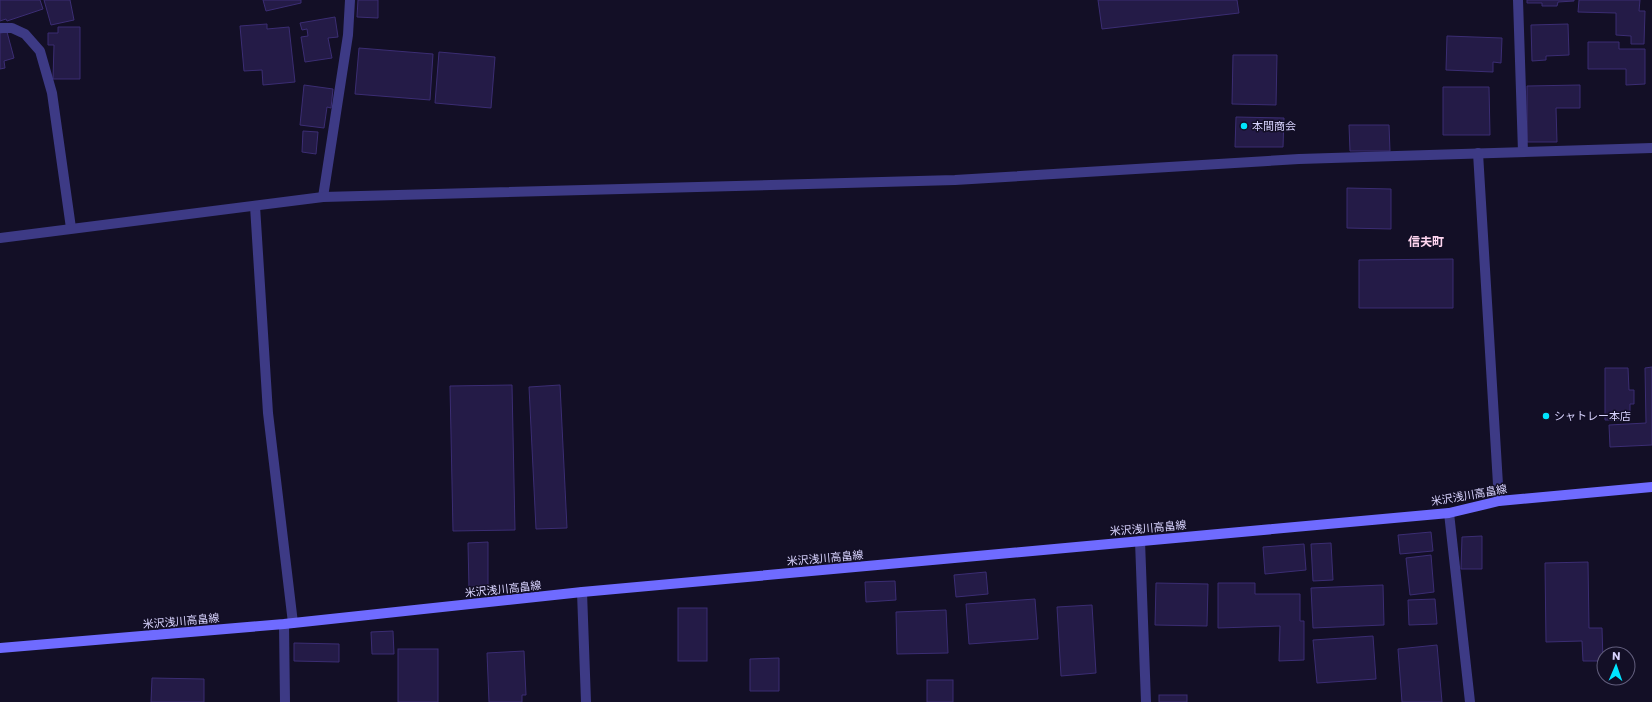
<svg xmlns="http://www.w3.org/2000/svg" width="1652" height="702" viewBox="0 0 1652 702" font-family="Poppins,'Noto Sans JP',sans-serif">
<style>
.building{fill:#241b47;stroke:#3b2d73}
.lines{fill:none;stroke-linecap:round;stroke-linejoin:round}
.service{stroke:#3d3a85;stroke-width:10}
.minor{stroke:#3d3a85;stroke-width:10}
.secondary{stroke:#6f6bff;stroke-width:10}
.poi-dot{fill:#00e5ff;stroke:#130f26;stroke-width:1.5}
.labels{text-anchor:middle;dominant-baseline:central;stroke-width:3;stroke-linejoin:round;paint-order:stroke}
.poi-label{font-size:11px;fill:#d9d4ff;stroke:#130f26;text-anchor:start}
.street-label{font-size:11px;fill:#d9d4ff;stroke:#130f26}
.neighbourhood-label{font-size:12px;font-weight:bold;fill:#ffd6f0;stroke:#130f26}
</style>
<rect width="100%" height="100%" fill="#130f26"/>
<g class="building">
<polygon points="0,0 40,0 43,9 7,21 6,19 0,21"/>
<polygon points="44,0 70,0 74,20 51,25"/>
<polygon points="263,0 301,0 301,3 266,11"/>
<polygon points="358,0 378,0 378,18 357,17"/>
<polygon points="1098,0 1237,0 1239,13 1102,29"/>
<polygon points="1527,0 1574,0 1574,1 1558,2 1557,6 1542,6 1542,3 1527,3"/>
<polygon points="1579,0 1640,0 1639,11 1645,11 1644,44 1631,44 1631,36 1616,35 1616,13 1578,12"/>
<polygon points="335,17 338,37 328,38 332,58 305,62 301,37 308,36 307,29 302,30 300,23"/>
<polygon points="267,24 267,29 289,27 295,82 263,85 262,70 244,71 240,26"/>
<polygon points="1568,24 1569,55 1546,56 1546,60 1532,61 1531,25"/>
<polygon points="58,27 80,27 80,79 53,79 54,45 48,45 48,33 58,33"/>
<polygon points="7,32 14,58 4,61 5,68 0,69 0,33"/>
<polygon points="1447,36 1502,38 1501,63 1493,62 1493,72 1446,70"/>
<polygon points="1588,42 1619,42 1619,49 1645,49 1645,84 1626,85 1626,69 1588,69"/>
<polygon points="359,48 433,54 430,100 355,94"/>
<polygon points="439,52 495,57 491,108 435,103"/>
<polygon points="1233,55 1277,55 1276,105 1232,104"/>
<polygon points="304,85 333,89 331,108 327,107 324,128 300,125"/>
<polygon points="1580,85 1580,108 1556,108 1557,142 1527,142 1527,86"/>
<polygon points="1443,87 1489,87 1490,135 1443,135"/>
<polygon points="1236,117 1284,118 1283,147 1235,147"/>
<polygon points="1349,125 1389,125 1390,151 1350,151"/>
<polygon points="303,131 318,132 316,154 302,152"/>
<polygon points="1347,188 1391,189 1391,229 1347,228"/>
<polygon points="1453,259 1453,308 1359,308 1359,260"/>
<polygon points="1652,367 1652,445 1610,447 1609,425 1646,423 1645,368"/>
<polygon points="1605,368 1628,368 1629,390 1634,390 1634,404 1630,404 1630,420 1605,420"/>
<polygon points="512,385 515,530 453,531 450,386"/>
<polygon points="560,385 567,528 536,529 529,387"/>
<polygon points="1431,532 1433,551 1400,554 1398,535"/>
<polygon points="1482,536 1482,569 1461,569 1462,537"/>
<polygon points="488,542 488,588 469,589 468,543"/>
<polygon points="1331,543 1333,580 1313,581 1311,544"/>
<polygon points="1304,544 1306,570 1265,574 1263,547"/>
<polygon points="1431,555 1434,592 1410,595 1406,558"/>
<polygon points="1588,562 1589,628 1602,628 1603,661 1583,661 1582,641 1546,642 1545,563"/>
<polygon points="986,572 988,594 956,597 954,575"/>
<polygon points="895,581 896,600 866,602 865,582"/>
<polygon points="1156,583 1208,584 1207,626 1155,625"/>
<polygon points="1218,583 1255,583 1255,594 1300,594 1300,621 1304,621 1304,660 1279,661 1280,626 1218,628"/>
<polygon points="1383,585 1384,625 1313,628 1311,588"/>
<polygon points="1035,599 1038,639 969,644 966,604"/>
<polygon points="1435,599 1437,624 1409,625 1408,600"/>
<polygon points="1092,605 1096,673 1061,676 1057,607"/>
<rect x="678" y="608" width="29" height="53"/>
<polygon points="946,610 948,653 897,654 896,612"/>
<polygon points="393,631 394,654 372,654 371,632"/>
<polygon points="1373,636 1376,679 1317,683 1313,640"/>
<polygon points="294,643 339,644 339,662 294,661"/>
<polygon points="1437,645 1442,702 1402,702 1398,649"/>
<rect x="398" y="649" width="40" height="53"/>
<polygon points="524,651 526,695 522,695 522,702 489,702 487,653"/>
<polygon points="779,658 779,691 750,691 750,659"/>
<polygon points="152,678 204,679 204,702 151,702"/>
<rect x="927" y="680" width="26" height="22"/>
<rect x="1159" y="695" width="28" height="7"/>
</g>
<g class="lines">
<polyline class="service" points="1449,513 1470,702"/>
<g class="minor">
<polyline points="1518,0 1523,152"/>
<polyline points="0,28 12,28 25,34 40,51 52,93 71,228"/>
<polyline points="1478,153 1499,501"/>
<polyline points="323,197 348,35 350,0"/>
<polyline points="255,206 268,413 293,623"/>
<polyline points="0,238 323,197 955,180 1299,159 1652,148"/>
<polyline points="1140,541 1146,702"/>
<polyline points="582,592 586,702"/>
<polyline points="284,624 285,702"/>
</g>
<polyline class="secondary" points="0,648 284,624 582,592 1449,513 1499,501 1652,487"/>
</g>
<g class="poi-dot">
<circle cx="1244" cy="126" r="4"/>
<circle cx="1546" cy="416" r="4"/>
</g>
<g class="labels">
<g class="poi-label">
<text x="1252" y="126">本間商会</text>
<text x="1554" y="416">シャトレー本店</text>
</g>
<g class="street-label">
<text transform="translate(1469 495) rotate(-10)">米沢浅川高畠線</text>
<text transform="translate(1148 528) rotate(-5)">米沢浅川高畠線</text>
<text transform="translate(825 558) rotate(-5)">米沢浅川高畠線</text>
<text transform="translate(503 589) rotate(-6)">米沢浅川高畠線</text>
<text transform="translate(181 621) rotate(-5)">米沢浅川高畠線</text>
</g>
<g class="neighbourhood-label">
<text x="1426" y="241">信夫町</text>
</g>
</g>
<g transform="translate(1616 666) rotate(2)"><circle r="19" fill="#130f26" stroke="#625e7d"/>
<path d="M0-3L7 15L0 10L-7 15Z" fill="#00e5ff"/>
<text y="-6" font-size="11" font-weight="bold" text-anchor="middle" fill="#d9d4ff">N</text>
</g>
</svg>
